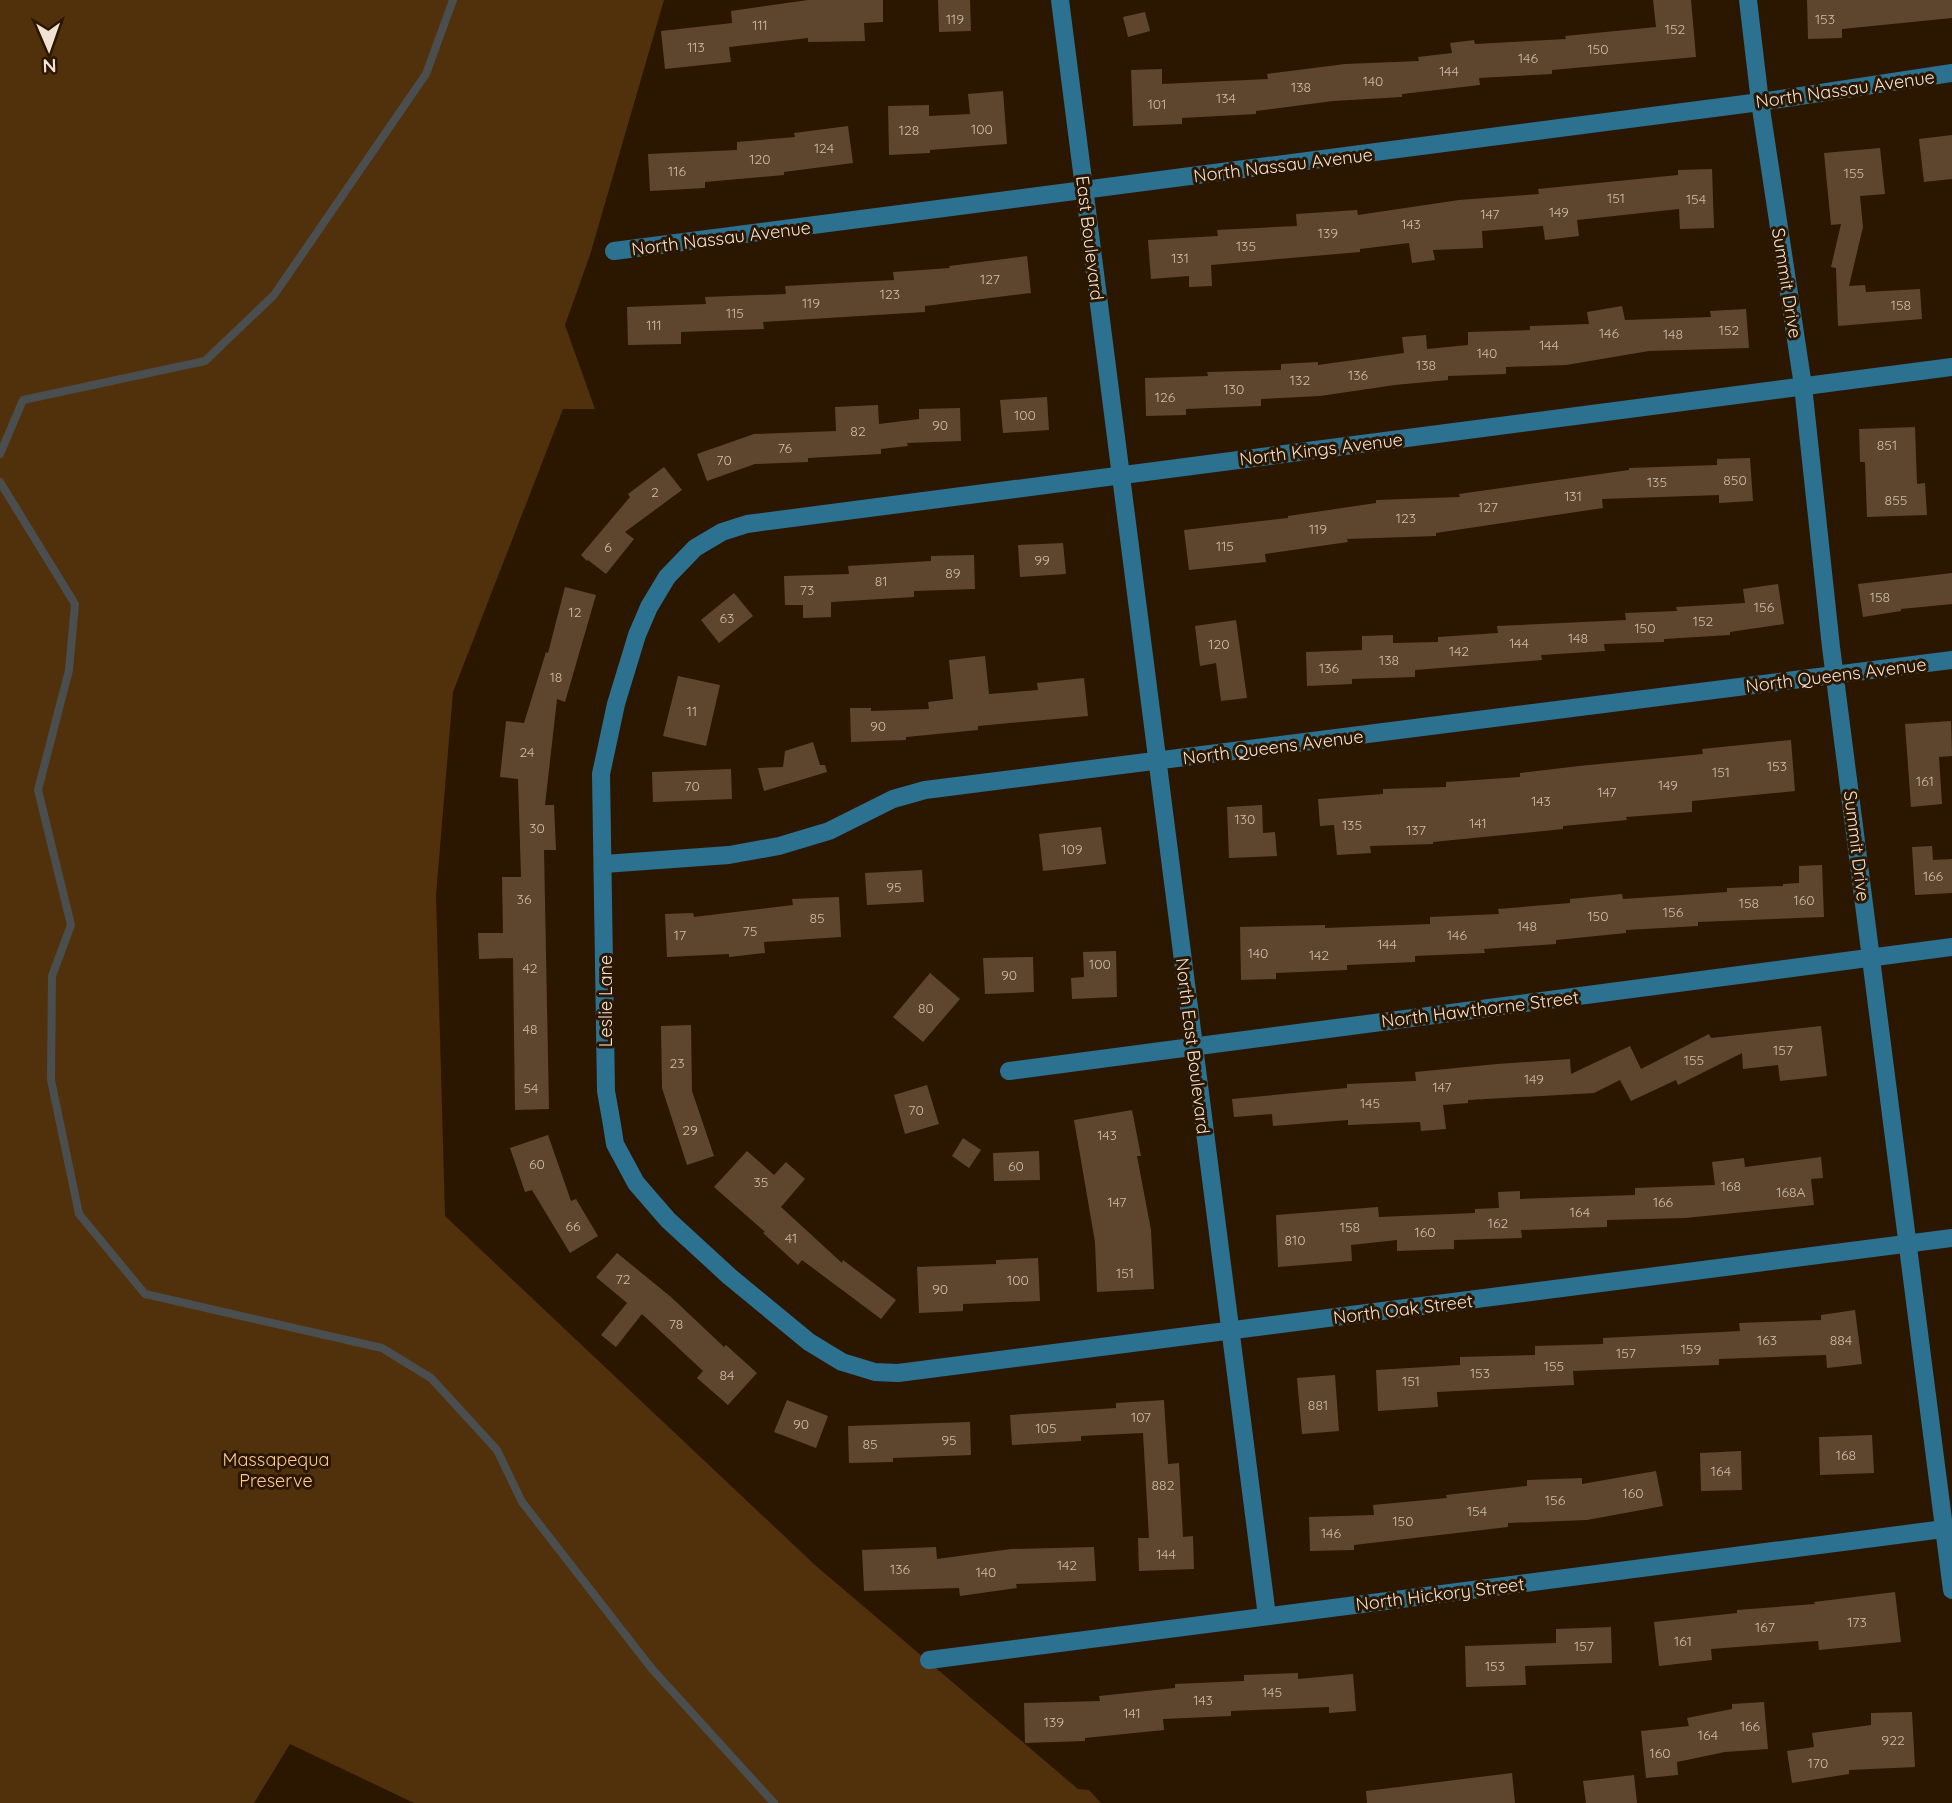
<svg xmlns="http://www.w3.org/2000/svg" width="1952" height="1803" viewBox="0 0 1952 1803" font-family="Quicksand,sans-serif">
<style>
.green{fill:#50310c}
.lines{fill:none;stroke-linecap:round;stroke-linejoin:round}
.stream{stroke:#4a4e4e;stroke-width:8}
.building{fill:#5e462e}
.minor{stroke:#2c718f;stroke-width:18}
.labels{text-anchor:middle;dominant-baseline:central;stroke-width:6;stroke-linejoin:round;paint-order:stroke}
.number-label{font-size:14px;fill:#cba}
.street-label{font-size:18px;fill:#f1e2d4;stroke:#2b1700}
.park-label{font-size:18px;fill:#fec892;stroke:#2b1700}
</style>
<rect width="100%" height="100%" fill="#2b1700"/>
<polygon class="green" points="0,0 664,0 590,255 565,325 595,409 563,409 453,692 436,895 445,1216 815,1565 1078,1789 1089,1790 1101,1803 414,1803 290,1744 254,1803 0,1803"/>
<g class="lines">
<g class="stream">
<polyline points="0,454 23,400 205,361 274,295 426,74 453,0"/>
<polyline points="0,482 75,604 69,670 38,790 71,925 52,976 51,1080 79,1214 145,1294 382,1348 431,1378 497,1450 522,1502 652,1669 774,1803"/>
</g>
</g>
<g class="building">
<polygon points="808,0 883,0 883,22 864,23 865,41 808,42 808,38 729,47 731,62 665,69 661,31 732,23 731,11"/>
<polygon points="938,0 970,0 971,31 939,32"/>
<polygon points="1653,0 1691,0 1696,57 1552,70 1552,74 1479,78 1480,85 1402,94 1402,97 1333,101 1256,111 1256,114 1182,118 1182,124 1133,126 1131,70 1162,69 1162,84 1268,79 1267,74 1345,64 1419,61 1418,57 1452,53 1450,43 1474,40 1475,44 1566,39 1565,36 1656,27"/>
<polygon points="1807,0 1952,0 1952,18 1842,29 1842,38 1808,39"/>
<polygon points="1145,12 1150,31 1128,37 1123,17"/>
<polygon points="1003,91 1007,144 930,150 930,153 889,155 888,106 929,105 929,116 970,114 968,94"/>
<polygon points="848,126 853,163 784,172 784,175 705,182 705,188 650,191 648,154 737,150 737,142 795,137 794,133"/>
<polygon points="1952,135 1952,179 1924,182 1919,139"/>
<polygon points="1880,148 1885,194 1860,196 1863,227 1849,286 1865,285 1866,292 1920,289 1922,319 1838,326 1836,268 1831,267 1841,224 1831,225 1824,153"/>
<polygon points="1712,169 1714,228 1680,229 1679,209 1577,220 1579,236 1545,240 1543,226 1482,231 1483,248 1433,250 1435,260 1412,263 1409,243 1360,249 1360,252 1211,265 1212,286 1189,287 1189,276 1151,279 1148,240 1218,236 1217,230 1297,226 1296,214 1357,210 1358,215 1459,200 1539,194 1538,189 1678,175 1678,170"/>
<polygon points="1027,256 1031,293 925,306 925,312 763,322 764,329 681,332 681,344 628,345 627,307 706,304 705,297 786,294 785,286 894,280 893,272 950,268 949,266"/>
<polygon points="1622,306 1625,320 1711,317 1710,311 1746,309 1749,348 1649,351 1566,365 1506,367 1506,374 1448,376 1448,380 1395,385 1320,396 1261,399 1261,406 1186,409 1186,415 1146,416 1145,378 1208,376 1207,372 1281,370 1281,364 1318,362 1318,365 1404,353 1402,337 1426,335 1427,349 1468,345 1468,332 1530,330 1530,326 1589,324 1587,312"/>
<polygon points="1047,397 1049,430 1003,433 1000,400"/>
<polygon points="878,405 879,424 919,419 919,409 960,408 961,441 907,443 908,446 881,449 881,454 808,458 808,462 755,464 707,481 697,454 754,434 836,431 835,407"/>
<polygon points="1915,427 1917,484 1925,483 1927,515 1867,517 1865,462 1860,462 1859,429"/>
<polygon points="1750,458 1753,501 1719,503 1719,495 1602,499 1603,508 1436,533 1436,536 1347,539 1348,542 1265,554 1266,562 1189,570 1184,530 1288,518 1288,516 1376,503 1376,500 1460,497 1459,494 1629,470 1629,468 1717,465 1717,459"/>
<polygon points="664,467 682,490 625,532 634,539 606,574 588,560 587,561 581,555 630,497 628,494"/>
<polygon points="1063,543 1066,574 1020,577 1018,545"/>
<polygon points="974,555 975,589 914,591 914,597 831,602 831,617 803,618 803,605 785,605 784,576 849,574 848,566 931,561 931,556"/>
<polygon points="1952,573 1952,604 1901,609 1901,611 1863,617 1858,584"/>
<polygon points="1778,584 1784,624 1730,632 1730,635 1664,639 1664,642 1604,644 1605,651 1541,655 1542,660 1415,670 1415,677 1352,679 1352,684 1307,686 1306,652 1362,650 1362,636 1393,635 1393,643 1438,642 1438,637 1498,633 1497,626 1626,620 1625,613 1677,611 1676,607 1745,603 1743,589"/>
<polygon points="565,587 596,595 565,702 557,699 545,805 554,805 556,850 544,850 549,1109 515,1110 513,958 479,959 478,933 503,933 502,877 521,877 518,779 500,777 506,721 524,723 546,652 548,653"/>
<polygon points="734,593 753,616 719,643 701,620"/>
<polygon points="1236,620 1247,698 1221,701 1216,663 1200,666 1195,626"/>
<polygon points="985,656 989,694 1038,690 1037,683 1084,678 1088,716 978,726 978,730 906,737 906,740 851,742 850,708 871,708 871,711 929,709 928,702 953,699 949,660"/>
<polygon points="678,676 720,685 706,746 663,736"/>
<polygon points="1951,721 1952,756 1939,757 1942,804 1911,807 1905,724"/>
<polygon points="1791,740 1795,791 1692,801 1692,812 1626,817 1627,820 1563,826 1563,829 1433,842 1433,844 1370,846 1371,853 1337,855 1334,825 1320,826 1318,799 1383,794 1383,789 1446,787 1446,782 1520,777 1520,773 1579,766 1703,754 1702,749"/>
<polygon points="813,742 820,765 825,765 827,772 764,791 758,768 783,767 785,751"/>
<polygon points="731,769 732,799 653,802 652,772"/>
<polygon points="1262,805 1263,833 1275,832 1277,856 1229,858 1227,807"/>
<polygon points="1101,827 1106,864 1043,871 1039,834"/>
<polygon points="1932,846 1933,860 1952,859 1952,893 1915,895 1912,847"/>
<polygon points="1822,865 1824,917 1698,922 1698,926 1626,930 1626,933 1556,940 1556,944 1484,949 1485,953 1415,956 1415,962 1347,965 1347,970 1276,973 1276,979 1241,980 1240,927 1325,925 1325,928 1430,924 1430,917 1499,914 1498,909 1570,903 1570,899 1622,894 1623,899 1727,892 1727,888 1783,886 1783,884 1799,883 1799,866"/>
<polygon points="922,870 924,902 867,905 865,873"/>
<polygon points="839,897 841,937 764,942 765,953 729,957 729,954 667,957 665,914 693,913 694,917 793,905 792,899"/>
<polygon points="1116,951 1117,997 1072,999 1071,978 1084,977 1083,952"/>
<polygon points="1033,957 1034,992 985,994 983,958"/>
<polygon points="930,973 960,999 923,1042 893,1017"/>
<polygon points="691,1025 692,1091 714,1156 687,1165 662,1088 661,1026"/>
<polygon points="1821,1026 1827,1076 1780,1081 1778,1065 1743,1069 1742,1053 1678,1085 1676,1080 1631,1101 1620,1080 1594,1093 1468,1100 1468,1103 1443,1105 1446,1129 1421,1131 1420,1122 1348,1125 1348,1120 1273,1126 1272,1114 1234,1117 1232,1099 1347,1088 1347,1084 1416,1081 1415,1072 1497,1064 1570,1059 1571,1074 1630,1046 1641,1069 1709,1034 1711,1038"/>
<polygon points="927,1085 939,1124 905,1134 894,1095"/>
<polygon points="1132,1110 1141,1156 1137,1156 1151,1230 1154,1289 1097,1292 1095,1242 1074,1120"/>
<polygon points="548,1135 571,1201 576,1199 598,1236 570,1253 532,1190 525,1192 510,1148"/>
<polygon points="963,1138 981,1150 969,1168 952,1156"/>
<polygon points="747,1151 774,1175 786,1162 805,1179 781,1207 842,1263 843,1260 896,1300 881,1319 802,1260 798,1265 763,1233 765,1232 714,1187"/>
<polygon points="1039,1151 1040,1180 994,1181 993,1153"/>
<polygon points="1821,1157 1823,1178 1811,1179 1814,1205 1685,1218 1607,1220 1607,1227 1521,1230 1522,1238 1454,1240 1454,1249 1397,1251 1397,1240 1351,1245 1352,1261 1278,1267 1276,1215 1378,1207 1379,1217 1475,1213 1475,1209 1499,1208 1498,1192 1520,1191 1520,1199 1635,1195 1635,1188 1715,1185 1712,1162 1744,1158 1745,1167"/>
<polygon points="617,1253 671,1297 724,1347 726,1345 757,1373 728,1405 697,1378 703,1371 642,1314 616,1347 601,1335 627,1303 596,1277"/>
<polygon points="1038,1258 1040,1301 963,1304 963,1311 919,1313 917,1267 996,1264 996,1260"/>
<polygon points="1855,1310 1862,1364 1827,1368 1826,1355 1719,1359 1719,1365 1573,1371 1574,1385 1437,1392 1438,1407 1378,1411 1376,1370 1460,1365 1460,1357 1535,1355 1535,1346 1603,1344 1603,1338 1740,1331 1739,1323 1821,1320 1821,1315"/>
<polygon points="1335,1375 1339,1431 1302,1434 1297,1378"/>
<polygon points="787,1400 828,1416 816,1448 774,1432"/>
<polygon points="1164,1400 1168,1464 1179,1463 1183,1537 1193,1536 1194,1569 1139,1571 1138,1538 1149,1538 1143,1433 1081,1436 1081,1441 1012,1445 1010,1415 1116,1408 1116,1403"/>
<polygon points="970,1422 971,1455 893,1458 893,1462 849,1463 848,1426"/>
<polygon points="1872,1435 1874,1473 1820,1475 1819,1437"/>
<polygon points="1741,1451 1742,1490 1701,1491 1700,1453"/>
<polygon points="1656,1471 1663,1506 1587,1520 1508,1523 1508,1527 1354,1545 1354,1550 1310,1551 1309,1517 1374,1515 1373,1505 1447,1498 1446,1495 1527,1486 1527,1480 1582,1478 1582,1484"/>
<polygon points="936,1547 937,1559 1011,1549 1094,1547 1096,1581 1016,1584 1017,1588 960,1596 959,1588 864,1591 862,1550"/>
<polygon points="1895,1592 1901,1642 1819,1650 1818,1641 1711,1649 1712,1660 1659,1666 1654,1622 1737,1613 1737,1610 1815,1604 1814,1602"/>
<polygon points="1611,1627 1612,1663 1525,1666 1526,1685 1466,1687 1465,1646 1556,1643 1556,1629"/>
<polygon points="1298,1673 1298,1679 1353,1674 1356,1711 1329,1713 1329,1707 1231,1711 1231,1716 1163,1719 1164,1730 1085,1738 1085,1741 1025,1743 1024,1703 1100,1701 1099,1696 1175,1688 1175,1684 1244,1681 1244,1675"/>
<polygon points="1764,1702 1768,1749 1725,1752 1677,1762 1678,1775 1646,1778 1641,1731 1689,1726 1687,1718 1732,1709 1732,1704"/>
<polygon points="1912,1712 1915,1767 1849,1770 1849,1774 1792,1783 1787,1751 1814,1747 1812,1733 1871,1725 1871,1713"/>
<polygon points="1512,1773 1515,1803 1367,1803 1366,1791"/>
<polygon points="1634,1775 1637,1803 1586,1803 1583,1781"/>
</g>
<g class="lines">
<g class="minor">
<polyline points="1060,0 1267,1616"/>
<polyline points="1748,0 1760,102 1803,386 1831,647 1952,1590"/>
<polyline points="614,251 1760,102 1952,73"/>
<polyline points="1952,367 747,524 722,532 695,548 667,577 649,607 637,635 616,704 601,774 606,1091 612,1125 615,1144 636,1183 668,1220 729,1276 809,1342 842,1362 875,1372 898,1373 1952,1238"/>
<polyline points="604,864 729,855 779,846 829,831 893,799 925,790 1952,660"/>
<polyline points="1009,1071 1952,947"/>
<polyline points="929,1660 1952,1528"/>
</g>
</g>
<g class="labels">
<g class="number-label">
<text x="955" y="19">119</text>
<text x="1825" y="19">153</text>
<text x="760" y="25">111</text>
<text x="1675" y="29">152</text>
<text x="696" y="47">113</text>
<text x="1598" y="49">150</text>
<text x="1528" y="58">146</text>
<text x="1449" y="71">144</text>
<text x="1373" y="81">140</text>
<text x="1301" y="87">138</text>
<text x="1226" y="98">134</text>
<text x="1157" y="104">101</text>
<text x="982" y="129">100</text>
<text x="909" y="130">128</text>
<text x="824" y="148">124</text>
<text x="760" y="159">120</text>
<text x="677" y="171">116</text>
<text x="1854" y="173">155</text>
<text x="1616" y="198">151</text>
<text x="1696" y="199">154</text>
<text x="1559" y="212">149</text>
<text x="1490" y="214">147</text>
<text x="1411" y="224">143</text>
<text x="1328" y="233">139</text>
<text x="1246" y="246">135</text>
<text x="1180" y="258">131</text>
<text x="990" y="279">127</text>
<text x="890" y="294">123</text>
<text x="811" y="303">119</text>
<text x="1901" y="305">158</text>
<text x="735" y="313">115</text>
<text x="654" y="325">111</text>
<text x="1729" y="330">152</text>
<text x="1609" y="333">146</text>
<text x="1673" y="334">148</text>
<text x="1549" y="345">144</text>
<text x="1487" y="353">140</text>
<text x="1426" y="365">138</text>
<text x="1358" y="375">136</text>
<text x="1300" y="380">132</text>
<text x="1234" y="389">130</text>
<text x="1165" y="397">126</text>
<text x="1025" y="415">100</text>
<text x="940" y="425">90</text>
<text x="858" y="431">82</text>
<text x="1887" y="445">851</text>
<text x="785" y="448">76</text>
<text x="724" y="460">70</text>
<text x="1735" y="480">850</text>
<text x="1657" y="482">135</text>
<text x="655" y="492">2</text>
<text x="1573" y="496">131</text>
<text x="1896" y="500">855</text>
<text x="1488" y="507">127</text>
<text x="1406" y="518">123</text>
<text x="1318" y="529">119</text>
<text x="1225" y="546">115</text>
<text x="608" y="547">6</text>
<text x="1042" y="560">99</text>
<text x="953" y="573">89</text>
<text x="881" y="581">81</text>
<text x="807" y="590">73</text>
<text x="1880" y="597">158</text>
<text x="1764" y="607">156</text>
<text x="575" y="612">12</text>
<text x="727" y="618">63</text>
<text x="1703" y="621">152</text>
<text x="1645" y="628">150</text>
<text x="1578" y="638">148</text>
<text x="1519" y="643">144</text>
<text x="1219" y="644">120</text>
<text x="1459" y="651">142</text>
<text x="1389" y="660">138</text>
<text x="1329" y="668">136</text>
<text x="556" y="677">18</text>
<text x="692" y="711">11</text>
<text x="878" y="726">90</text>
<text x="527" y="752">24</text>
<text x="1777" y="766">153</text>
<text x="1721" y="772">151</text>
<text x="1925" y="781">161</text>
<text x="1668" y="785">149</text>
<text x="692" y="786">70</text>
<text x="1607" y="792">147</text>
<text x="1541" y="801">143</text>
<text x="1245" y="819">130</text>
<text x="1478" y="823">141</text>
<text x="1352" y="825">135</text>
<text x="537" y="828">30</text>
<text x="1416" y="830">137</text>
<text x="1072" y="849">109</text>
<text x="1933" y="876">166</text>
<text x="894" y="887">95</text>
<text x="524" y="899">36</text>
<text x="1804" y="900">160</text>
<text x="1749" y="903">158</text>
<text x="1673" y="912">156</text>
<text x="1598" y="916">150</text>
<text x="817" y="918">85</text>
<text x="1527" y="926">148</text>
<text x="750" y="931">75</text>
<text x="680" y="935">17</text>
<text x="1457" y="935">146</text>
<text x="1387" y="944">144</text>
<text x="1258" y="953">140</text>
<text x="1319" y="955">142</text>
<text x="1100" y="964">100</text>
<text x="530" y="968">42</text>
<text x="1009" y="975">90</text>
<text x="926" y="1008">80</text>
<text x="530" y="1029">48</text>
<text x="1783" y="1050">157</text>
<text x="1694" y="1060">155</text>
<text x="677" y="1063">23</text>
<text x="1534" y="1079">149</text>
<text x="1442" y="1087">147</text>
<text x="531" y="1088">54</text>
<text x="1370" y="1103">145</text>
<text x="916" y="1110">70</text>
<text x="690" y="1130">29</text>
<text x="1107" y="1135">143</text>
<text x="537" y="1164">60</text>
<text x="1016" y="1166">60</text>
<text x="761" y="1182">35</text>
<text x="1731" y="1186">168</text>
<text x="1791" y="1192">168A</text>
<text x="1117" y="1202">147</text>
<text x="1663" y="1202">166</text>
<text x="1580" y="1212">164</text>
<text x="1498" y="1223">162</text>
<text x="573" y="1226">66</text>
<text x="1350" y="1227">158</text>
<text x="1425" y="1232">160</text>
<text x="791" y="1238">41</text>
<text x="1295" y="1240">810</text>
<text x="1125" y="1273">151</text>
<text x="623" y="1279">72</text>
<text x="1018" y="1280">100</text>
<text x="940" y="1289">90</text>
<text x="676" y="1324">78</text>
<text x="1767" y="1340">163</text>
<text x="1841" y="1340">884</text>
<text x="1691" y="1349">159</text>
<text x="1626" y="1353">157</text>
<text x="1554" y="1366">155</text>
<text x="1480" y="1373">153</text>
<text x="727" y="1375">84</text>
<text x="1411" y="1381">151</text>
<text x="1318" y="1405">881</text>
<text x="1141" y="1417">107</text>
<text x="801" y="1424">90</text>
<text x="1046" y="1428">105</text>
<text x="949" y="1440">95</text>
<text x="870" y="1444">85</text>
<text x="1846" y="1455">168</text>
<text x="1721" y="1471">164</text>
<text x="1163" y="1485">882</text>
<text x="1633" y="1493">160</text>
<text x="1555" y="1500">156</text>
<text x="1477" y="1511">154</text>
<text x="1403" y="1521">150</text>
<text x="1331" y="1533">146</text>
<text x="1166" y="1554">144</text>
<text x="1067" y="1565">142</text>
<text x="900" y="1569">136</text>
<text x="986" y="1572">140</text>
<text x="1857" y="1622">173</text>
<text x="1765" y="1627">167</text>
<text x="1683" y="1641">161</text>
<text x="1584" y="1646">157</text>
<text x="1495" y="1666">153</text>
<text x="1272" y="1692">145</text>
<text x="1203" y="1700">143</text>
<text x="1132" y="1713">141</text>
<text x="1054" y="1722">139</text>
<text x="1750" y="1726">166</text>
<text x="1708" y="1735">164</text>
<text x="1893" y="1740">922</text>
<text x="1660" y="1753">160</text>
<text x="1818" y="1763">170</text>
</g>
<g class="street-label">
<text transform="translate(1845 89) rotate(-8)">North Nassau Avenue</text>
<text transform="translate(1283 165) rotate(-7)">North Nassau Avenue</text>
<text transform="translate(721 238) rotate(-7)">North Nassau Avenue</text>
<text transform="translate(1090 238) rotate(83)">East Boulevard</text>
<text transform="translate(1787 283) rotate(81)">Summit Drive</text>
<text transform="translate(1321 449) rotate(-7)">North Kings Avenue</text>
<text transform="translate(1836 675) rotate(-7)">North Queens Avenue</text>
<text transform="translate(1273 747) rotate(-7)">North Queens Avenue</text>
<text transform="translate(1857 846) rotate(83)">Summit Drive</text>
<text transform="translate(605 1001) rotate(-90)">Leslie Lane</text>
<text transform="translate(1480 1009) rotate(-7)">North Hawthorne Street</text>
<text transform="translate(1193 1046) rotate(83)">North East Boulevard</text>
<text transform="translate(1403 1309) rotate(-7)">North Oak Street</text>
<text transform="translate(1440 1594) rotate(-7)">North Hickory Street</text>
</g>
<g class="park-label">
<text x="276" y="1459">Massapequa<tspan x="276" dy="21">Preserve</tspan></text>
</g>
</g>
<g transform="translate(49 49) rotate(178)" stroke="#2b1700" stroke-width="5" paint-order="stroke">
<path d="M0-5L12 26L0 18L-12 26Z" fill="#f1e2d4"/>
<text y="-10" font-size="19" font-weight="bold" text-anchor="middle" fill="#f1e2d4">N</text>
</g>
</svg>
